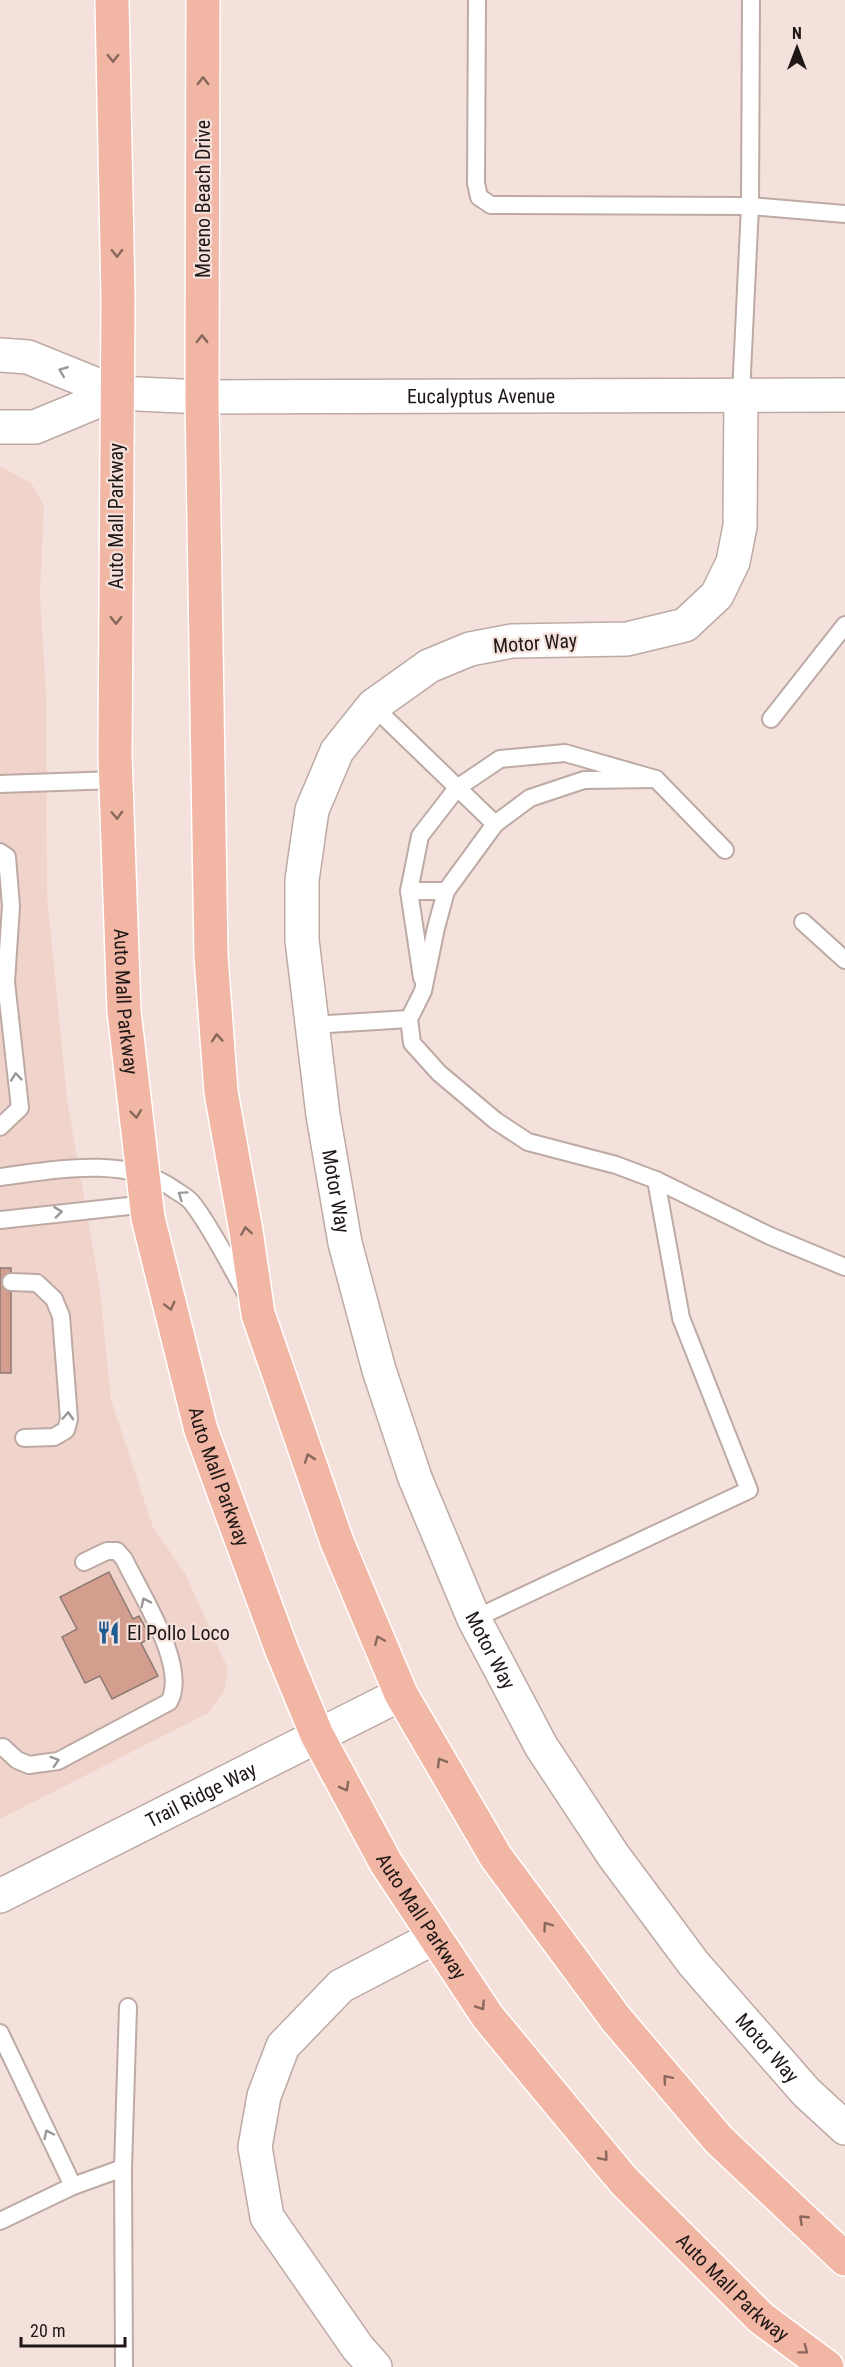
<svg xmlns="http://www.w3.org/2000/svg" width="845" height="2367" viewBox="0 0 845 2367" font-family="'Roboto Condensed',sans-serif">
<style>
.built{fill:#f0d4cb}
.building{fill:#d39e8d;stroke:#8b7a74;stroke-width:1.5}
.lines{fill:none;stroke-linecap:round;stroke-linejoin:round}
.service-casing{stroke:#bdaaa4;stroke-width:20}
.minor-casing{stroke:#bdaaa4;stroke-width:36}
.tertiary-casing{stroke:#bdaaa4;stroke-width:36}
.secondary-casing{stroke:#bdaaa4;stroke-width:36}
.primary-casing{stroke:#fff;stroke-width:36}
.service{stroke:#fff;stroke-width:16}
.minor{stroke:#fff;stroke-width:33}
.tertiary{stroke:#fff;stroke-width:33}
.secondary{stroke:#fff;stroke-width:33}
.primary{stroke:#f2b6a4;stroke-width:33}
.oneway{stroke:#88675d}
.oneway2{stroke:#9a9796}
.labels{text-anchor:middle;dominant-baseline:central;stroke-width:4.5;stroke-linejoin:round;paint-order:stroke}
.street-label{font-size:20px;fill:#1f1816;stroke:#f5e1db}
.poi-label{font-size:20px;fill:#1f1816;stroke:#f5e1db;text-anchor:start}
</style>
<rect width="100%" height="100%" fill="#f5e1db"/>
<polygon class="built" points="0,466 31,483 44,506 40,594 46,693 47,894 67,1099 100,1290 111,1400 153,1527 186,1575 228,1669 224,1692 208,1713 0,1819"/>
<g class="building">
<rect x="0" y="1268" width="11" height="105"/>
<polygon points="109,1572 133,1619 139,1616 151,1638 141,1643 158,1676 112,1699 100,1676 85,1683 62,1637 77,1629 60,1597"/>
</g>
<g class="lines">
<defs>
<g id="service">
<polyline points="477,0 476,183 479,197 491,205 750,206 845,214"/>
<polyline points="741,394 750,206 751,0"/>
<polyline points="373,706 495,824"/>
<polyline points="771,719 845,625"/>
<polyline points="656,779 584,780 530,798 495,824 446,891 436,928 423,991 409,1019 412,1043 439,1073 496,1121 528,1142 616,1165 656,1180 770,1236 845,1267"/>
<polyline points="0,784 116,780"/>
<polyline points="0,852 7,857 11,906 6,982 20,1108 0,1127"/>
<polyline points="409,891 446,891"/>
<polyline points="803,922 845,960"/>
<polyline points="422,978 409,891 420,836 457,788 500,759 565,753 656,779 725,850"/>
<polyline points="312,1025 409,1019"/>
<path d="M0 1177C55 1170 126 1155 175 1190 181 1194 189 1198 193 1204 213 1230 230 1266 247 1295"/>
<polyline points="0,1220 147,1204"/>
<polyline points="11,1282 37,1283 54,1299 61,1316 69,1419 66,1430 54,1437 24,1438"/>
<polyline points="474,1619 749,1490 681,1318 656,1180"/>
<path d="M3 1747 17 1760 29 1765 58 1761 169 1702C189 1667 140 1593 124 1559L117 1551H107L84 1562"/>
<polyline points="0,2033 73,2186"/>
<polyline points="0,2221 73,2186 123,2168"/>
<polyline points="124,2367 123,2168 128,2007"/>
</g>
<g id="minor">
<path id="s1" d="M741 394 740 526 733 562 717 595 685 625 627 639 512 641 470 649 429 666 373 706 337 751 312 810 302 880V940L323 1115 345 1243 379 1370 415 1478 474 1619 541 1746 613 1855 694 1964 806 2092 845 2128"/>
<path id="s2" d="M0 1896 401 1694"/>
<polyline points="375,2367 358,2348 267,2217 255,2147 264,2096 283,2046 341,1986 435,1937"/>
</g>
<g id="tertiary">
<path id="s3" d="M202 397 845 395"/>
</g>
<g id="secondary">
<polyline points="0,355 28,357 117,393 202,397"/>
<polyline points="0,427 35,427 117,393"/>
</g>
<g id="primary">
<path id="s4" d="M112 0 118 298 115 756 124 1011 148 1218 201 1430 281 1648 317 1735 386 1863 488 2017 624 2181 761 2318 827 2367"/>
<polyline points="203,0 202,397 211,956 221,1092 246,1231 258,1314 337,1542 401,1694 496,1857 616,2019 719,2140 845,2259"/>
</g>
</defs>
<use href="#service" class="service-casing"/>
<use href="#minor" class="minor-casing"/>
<use href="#tertiary" class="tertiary-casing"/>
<use href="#secondary" class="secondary-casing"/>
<use href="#primary" class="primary-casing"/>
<use href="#service" class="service"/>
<use href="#minor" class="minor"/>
<use href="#tertiary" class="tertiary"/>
<use href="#secondary" class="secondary"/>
<use href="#primary" class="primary"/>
</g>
<defs><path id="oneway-chevron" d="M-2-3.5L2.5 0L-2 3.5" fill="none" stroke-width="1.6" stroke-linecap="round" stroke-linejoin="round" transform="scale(1.5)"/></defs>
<g class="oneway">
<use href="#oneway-chevron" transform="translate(113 58) rotate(89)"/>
<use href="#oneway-chevron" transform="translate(203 81) rotate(-90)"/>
<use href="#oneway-chevron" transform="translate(117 253) rotate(89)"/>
<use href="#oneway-chevron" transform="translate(202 339) rotate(-90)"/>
<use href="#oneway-chevron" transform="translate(116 620) rotate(90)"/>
<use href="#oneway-chevron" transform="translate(117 815) rotate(88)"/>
<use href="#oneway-chevron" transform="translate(217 1038) rotate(-94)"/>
<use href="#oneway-chevron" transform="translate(136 1114) rotate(83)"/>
<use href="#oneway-chevron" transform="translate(246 1231) rotate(-99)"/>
<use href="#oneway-chevron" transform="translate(170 1306) rotate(76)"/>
<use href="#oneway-chevron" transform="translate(309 1458) rotate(-109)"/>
<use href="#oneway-chevron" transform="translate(379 1640) rotate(-113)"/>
<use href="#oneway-chevron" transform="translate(441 1762) rotate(-120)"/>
<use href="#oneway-chevron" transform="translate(345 1787) rotate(62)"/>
<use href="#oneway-chevron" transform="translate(547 1926) rotate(-126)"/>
<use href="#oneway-chevron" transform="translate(481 2006) rotate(56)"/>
<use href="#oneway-chevron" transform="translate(667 2079) rotate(-130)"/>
<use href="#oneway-chevron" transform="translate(604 2157) rotate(50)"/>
<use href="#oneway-chevron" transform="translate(803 2219) rotate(-137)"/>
<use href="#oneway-chevron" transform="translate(804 2350) rotate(37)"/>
</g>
<g class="oneway2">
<use href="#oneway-chevron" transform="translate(63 371) rotate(-158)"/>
<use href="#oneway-chevron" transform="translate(16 1077) rotate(-96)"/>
<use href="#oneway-chevron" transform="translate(182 1195) rotate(-145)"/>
<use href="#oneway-chevron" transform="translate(58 1212) rotate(-7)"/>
<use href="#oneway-chevron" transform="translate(68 1416) rotate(-87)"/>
<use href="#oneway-chevron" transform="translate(145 1602) rotate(-116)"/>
<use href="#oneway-chevron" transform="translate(55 1761) rotate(-18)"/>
<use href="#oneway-chevron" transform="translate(48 2134) rotate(-115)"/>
</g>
<defs>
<symbol id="restaurant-bare" viewBox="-9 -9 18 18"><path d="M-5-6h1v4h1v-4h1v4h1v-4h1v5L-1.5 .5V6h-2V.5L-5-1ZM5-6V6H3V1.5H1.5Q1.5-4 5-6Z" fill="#1d5b91" stroke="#f5e1db" stroke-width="2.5" paint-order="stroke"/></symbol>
</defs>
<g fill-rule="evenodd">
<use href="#restaurant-bare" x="92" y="1616" width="33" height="33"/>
</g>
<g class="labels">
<g class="street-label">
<text transform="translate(203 199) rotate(-90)">Moreno Beach Drive</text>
<text stroke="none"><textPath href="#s3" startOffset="279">Eucalyptus Avenue</textPath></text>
<text transform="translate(116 516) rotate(-90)">Auto Mall Parkway</text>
<text transform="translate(535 643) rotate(-4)">Motor Way</text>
<text stroke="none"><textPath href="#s4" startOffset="1002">Auto Mall Parkway</textPath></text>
<text stroke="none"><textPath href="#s1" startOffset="1086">Motor Way</textPath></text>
<text stroke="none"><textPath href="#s4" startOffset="1488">Auto Mall Parkway</textPath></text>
<text stroke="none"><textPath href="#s1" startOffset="1572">Motor Way</textPath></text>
<text stroke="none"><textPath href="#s2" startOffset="225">Trail Ridge Way</textPath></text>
<text stroke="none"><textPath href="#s4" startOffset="1974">Auto Mall Parkway</textPath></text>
<text stroke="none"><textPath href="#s1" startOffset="2058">Motor Way</textPath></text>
<text stroke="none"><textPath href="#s4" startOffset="2460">Auto Mall Parkway</textPath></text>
</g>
<g class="poi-label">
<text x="127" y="1633">El Pollo Loco</text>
</g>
</g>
<g transform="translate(797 48)" stroke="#f5e1db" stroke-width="4.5" paint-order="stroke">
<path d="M0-4.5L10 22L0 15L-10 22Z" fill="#1f1816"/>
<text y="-9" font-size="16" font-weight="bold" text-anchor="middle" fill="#1f1816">N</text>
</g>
<path d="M21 2337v9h104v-9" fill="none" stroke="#1f1816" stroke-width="3"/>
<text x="30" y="2337" font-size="18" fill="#1f1816" stroke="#f5e1db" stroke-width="4.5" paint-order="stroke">20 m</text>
</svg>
